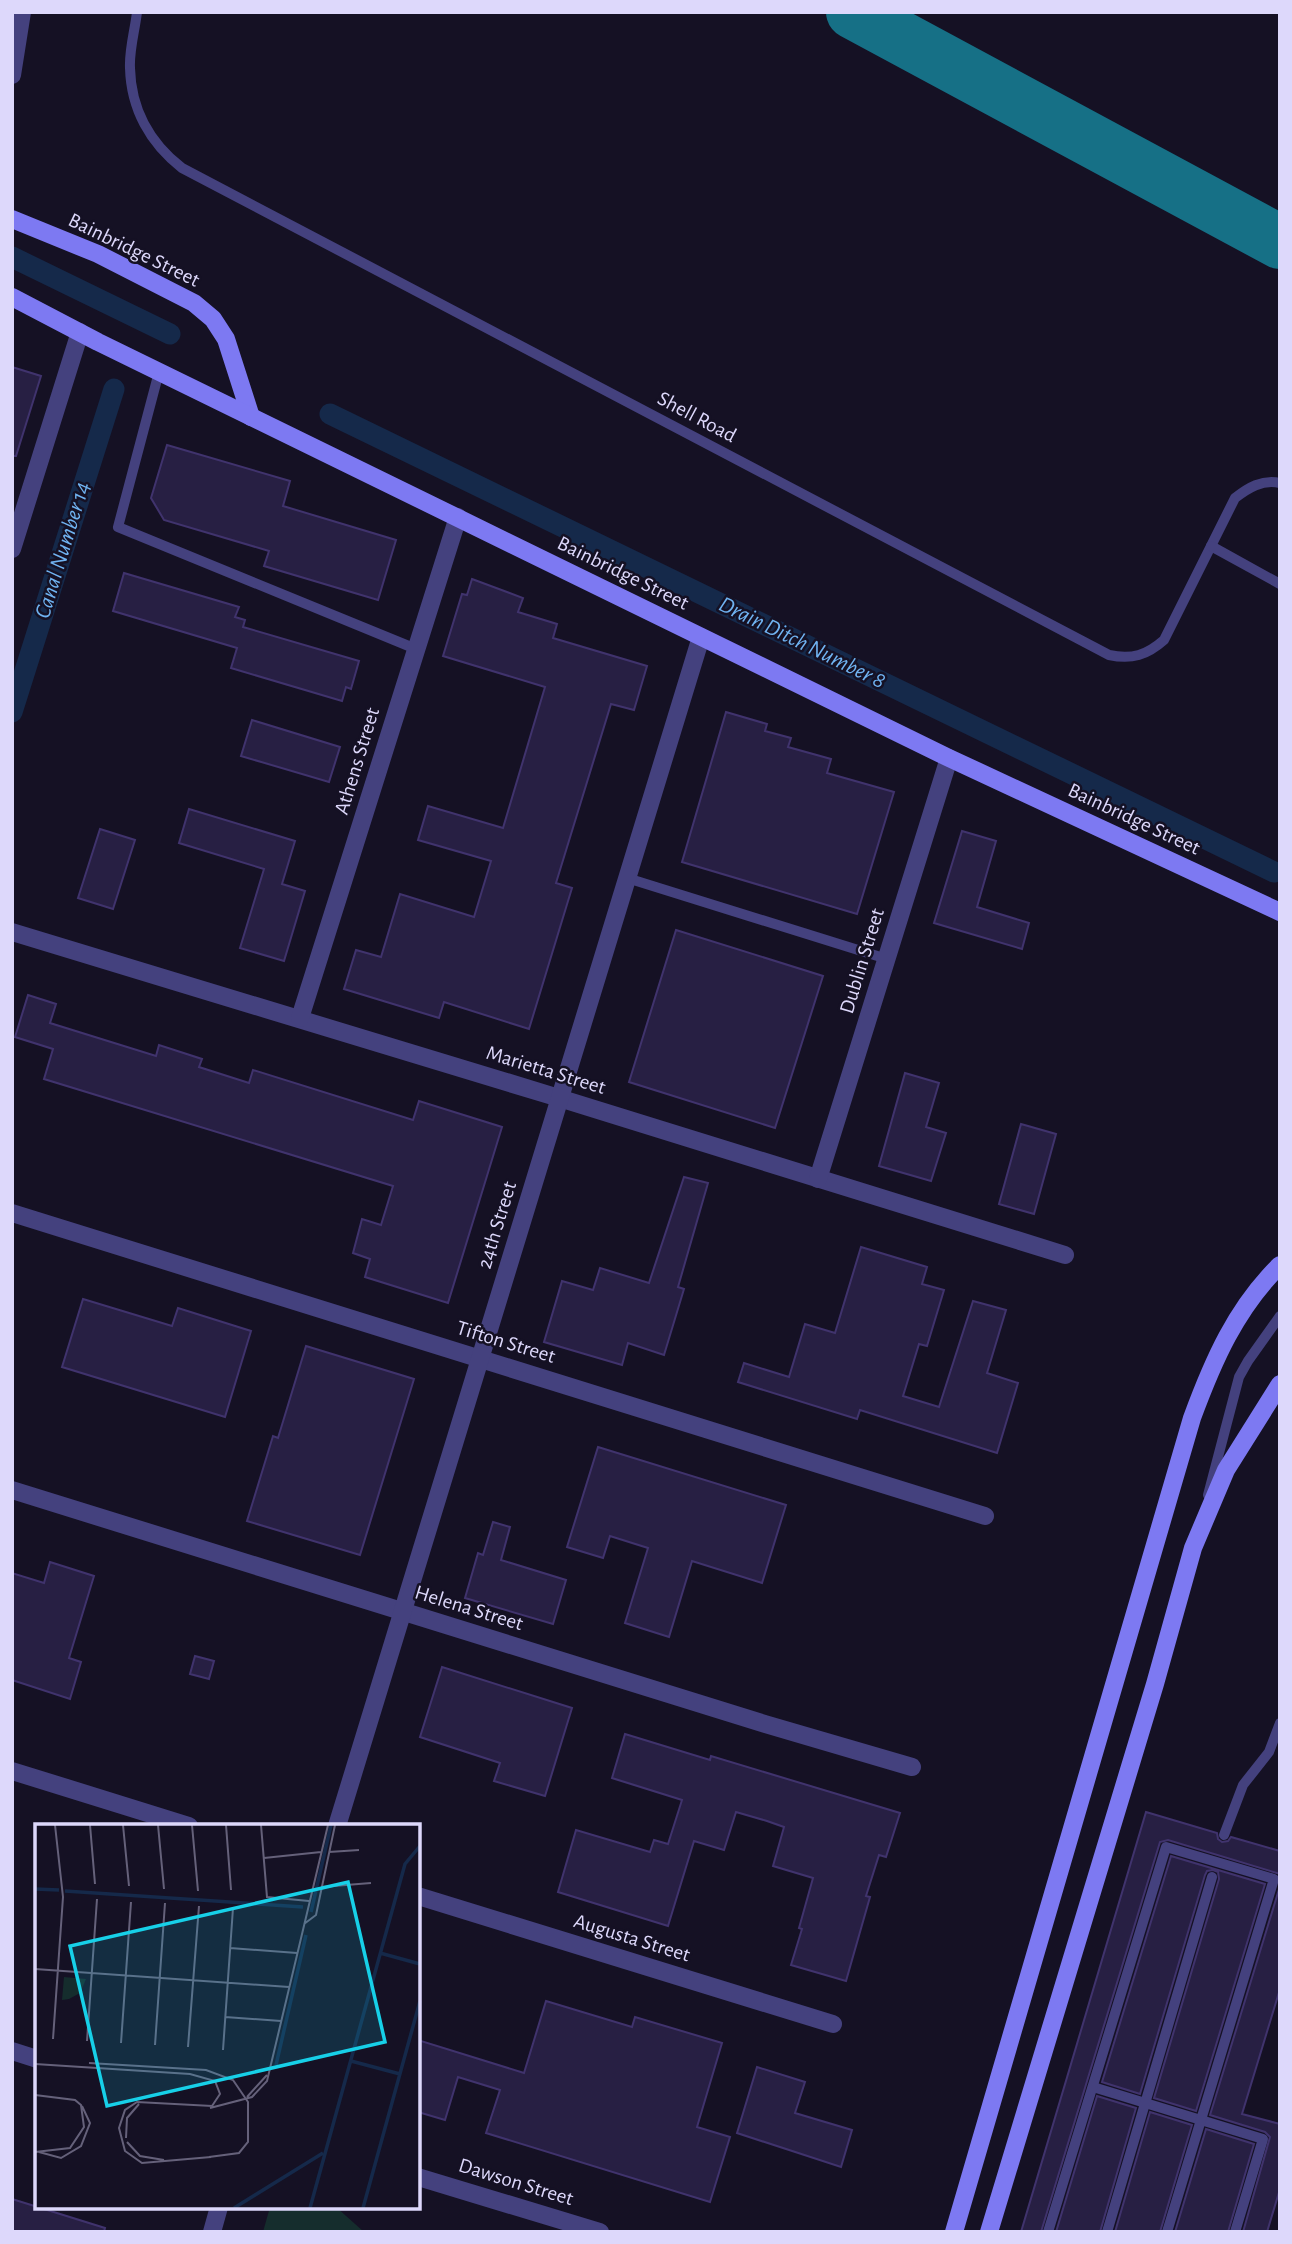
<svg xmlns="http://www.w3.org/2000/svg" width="1292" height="2244" viewBox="0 0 1292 2244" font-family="'Alegreya Sans',sans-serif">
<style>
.green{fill:#152d2d}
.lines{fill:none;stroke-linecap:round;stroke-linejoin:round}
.canal{stroke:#15294a;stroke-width:21}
.taxiway{stroke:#167086;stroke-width:54}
.building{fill:#271f43;stroke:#40336d;stroke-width:2}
.lane{stroke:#44417e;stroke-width:10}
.street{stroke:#44417e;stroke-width:18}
.secondary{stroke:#7d79f2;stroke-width:18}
.labels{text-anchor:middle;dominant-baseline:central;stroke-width:5;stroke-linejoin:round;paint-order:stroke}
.street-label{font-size:21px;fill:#ddd8fb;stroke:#151124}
.water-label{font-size:23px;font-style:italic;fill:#70b3f1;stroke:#151124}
.inset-river{fill:none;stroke:#15294a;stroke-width:3.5}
.inset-road{fill:none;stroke:#65617a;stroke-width:2}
.view{fill:#17d0e8;fill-opacity:0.15;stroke:#17d0e8;stroke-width:3.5}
.inset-edge{fill:none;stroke:#ddd8fb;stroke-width:3.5}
</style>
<rect width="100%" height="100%" fill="#151124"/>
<polygon class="green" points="270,2207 336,2207 364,2232 263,2232"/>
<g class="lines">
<g class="canal">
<polyline points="12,257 170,334"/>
<polyline points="330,414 1274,872"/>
<polyline points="12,712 114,389"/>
</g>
<polyline class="taxiway" points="853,12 1280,242"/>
</g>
<g class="building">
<polygon points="12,367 41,376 16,456 12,456"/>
<polygon points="167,445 290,481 283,506 396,540 378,600 264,566 269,551 164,520 151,498"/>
<polygon points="124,573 239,607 235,617 245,620 243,627 359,661 351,689 346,687 342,701 231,668 237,648 113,611"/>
<polygon points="472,579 523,598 518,612 557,624 553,638 647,666 634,710 611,704 556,883 572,888 529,1029 444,1002 439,1018 344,989 356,950 381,957 400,894 474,917 491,861 418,840 428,806 503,828 545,687 443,656 462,594 467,595"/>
<polygon points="726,712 767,724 765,731 791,738 788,747 831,759 827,773 894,792 857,914 682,862"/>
<polygon points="252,720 340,747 329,782 241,756"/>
<polygon points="189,809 295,841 282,884 305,891 284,961 240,948 264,869 179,843"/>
<polygon points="100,829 135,840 113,909 78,898"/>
<polygon points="962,831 996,841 977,907 1029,923 1022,949 934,923"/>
<polygon points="676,930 823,976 775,1128 629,1082"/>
<polygon points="28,995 56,1004 50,1023 156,1056 159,1045 202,1059 199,1067 249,1083 253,1070 413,1120 419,1101 502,1127 448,1303 365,1277 370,1259 353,1253 362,1219 381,1225 393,1186 44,1079 53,1049 15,1037"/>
<polygon points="905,1073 939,1083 926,1127 946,1133 931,1181 879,1166"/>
<polygon points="1021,1124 1056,1134 1034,1214 999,1204"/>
<polygon points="684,1177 708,1183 678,1287 684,1289 664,1355 628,1343 622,1365 544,1342 562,1281 593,1290 600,1268 649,1283"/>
<polygon points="861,1247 927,1267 922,1284 944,1290 927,1346 919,1344 903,1396 939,1407 973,1301 1006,1310 987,1373 1018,1383 997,1453 860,1410 857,1419 738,1382 744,1363 789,1377 805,1324 835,1333"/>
<polygon points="83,1299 172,1326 178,1308 251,1331 225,1417 62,1367"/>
<polygon points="306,1346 414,1379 360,1555 247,1521 273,1436 278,1438"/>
<polygon points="598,1447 786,1505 762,1583 692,1561 669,1637 625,1623 648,1548 610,1536 603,1558 567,1547"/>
<polygon points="493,1522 510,1527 501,1560 566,1580 553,1624 465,1598 478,1553 483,1555"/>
<polygon points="50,1562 94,1576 69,1658 81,1662 70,1699 12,1680 12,1573 44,1583"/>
<polygon points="195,1656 214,1661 209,1679 190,1674"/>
<polygon points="442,1667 572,1708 545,1796 494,1781 500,1763 420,1737"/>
<polygon points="625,1734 710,1760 711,1756 900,1813 886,1857 879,1855 866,1896 870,1897 846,1981 791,1965 802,1929 799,1928 813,1878 773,1866 784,1827 767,1821 736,1812 724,1850 694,1841 668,1926 558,1892 576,1830 650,1852 654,1840 668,1844 682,1800 612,1778"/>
<polygon points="1146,1812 1217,1833 1218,1839 1222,1842 1228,1841 1231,1837 1280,1851 1280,1874 1168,1840 1160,1842 1041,2232 1021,2232"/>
<polygon points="1171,1856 1265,1884 1196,2111 1154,2098 1219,1879 1218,1872 1213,1870 1207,1871 1205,1875 1140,2094 1102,2082"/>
<polygon points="1280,1886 1280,1989 1242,2114 1280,2124 1280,2189 1267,2232 1243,2232 1270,2137 1265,2132 1210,2115"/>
<polygon points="546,2001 632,2027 635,2017 722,2043 697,2127 730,2137 710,2202 486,2133 500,2090 458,2077 445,2120 418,2112 418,2040 524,2073"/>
<polygon points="757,2067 805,2082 795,2113 852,2130 841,2167 737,2133"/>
<polygon points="1097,2096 1136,2108 1100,2232 1056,2232"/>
<polygon points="1150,2112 1192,2125 1160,2232 1115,2232"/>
<polygon points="1206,2129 1254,2144 1228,2232 1175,2232"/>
<polygon points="12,2199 105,2228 104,2232 12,2232"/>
</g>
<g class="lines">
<g class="lane">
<path d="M137 12C135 30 129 50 130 68 131 109 150 143 182 168L1109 655C1132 660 1147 655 1164 640L1235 498C1248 488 1262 479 1280 483"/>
<polyline points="159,372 118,527 416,649"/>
<polyline points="1211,546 1280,584"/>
<polyline points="627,878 887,959"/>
<polyline points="1208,1495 1239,1377 1248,1361 1280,1316"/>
<polyline points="1224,1835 1243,1785 1269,1752 1280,1723"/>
<polyline points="1093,2087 1263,2139 1235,2232"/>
<polyline points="1048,2232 1166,1847 1274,1879 1167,2232"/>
<polyline points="1107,2232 1212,1877"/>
</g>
<g class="street">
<polyline points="12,75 22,12"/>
<polyline points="12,549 80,332"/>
<polyline points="12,932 559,1098 1065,1255"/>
<polyline points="300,1018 458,517"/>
<polyline points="818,1179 949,758"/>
<polyline points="12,1213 985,1516"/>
<polyline points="12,1490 765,1724 912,1767"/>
<polyline points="12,1771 189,1826"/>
<polyline points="337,1826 701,637"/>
<polyline points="418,1896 833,2024"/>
<polyline points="12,2051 37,2059"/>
<polyline points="418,2177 600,2232"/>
<polyline points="212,2232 219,2207"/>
</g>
<g class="secondary">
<polyline points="12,219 98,254 194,303 213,319 226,339 251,417"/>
<polyline points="12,297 98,342 949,758 1280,912"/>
<path d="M954 2232 1192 1418C1213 1361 1236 1308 1280 1265"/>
<polyline points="989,2232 1155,1684 1193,1548 1226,1470 1280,1384"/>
</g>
</g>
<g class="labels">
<g class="street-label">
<text transform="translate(134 250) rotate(26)">Bainbridge Street</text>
<text transform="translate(697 417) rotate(28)">Shell Road</text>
<text transform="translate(623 573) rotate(26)">Bainbridge Street</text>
<text transform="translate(357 761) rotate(-73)">Athens Street</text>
<text transform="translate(1134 819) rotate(25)">Bainbridge Street</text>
<text transform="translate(862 961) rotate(-73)">Dublin Street</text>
<text transform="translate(546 1070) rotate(17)">Marietta Street</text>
<text transform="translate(497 1225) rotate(-73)">24th Street</text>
<text transform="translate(506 1342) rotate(17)">Tifton Street</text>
<text transform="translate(469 1608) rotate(17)">Helena Street</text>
<text transform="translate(632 1938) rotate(17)">Augusta Street</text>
<text transform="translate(516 2182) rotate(17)">Dawson Street</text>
</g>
<g class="water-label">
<text transform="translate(63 550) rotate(-73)">Canal Number 14</text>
<text transform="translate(802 643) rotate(26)">Drain Ditch Number 8</text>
</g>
</g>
<g transform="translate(35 1824)">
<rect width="385" height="385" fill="#151124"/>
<path d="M29 153 51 155 45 169 34 175 27 176Z" fill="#152d2d"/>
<path class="inset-river" d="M0 65 24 66M30 67 268 83M276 88 296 1M345 129 385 140M316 237 365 250M241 241 271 111M199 384 288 329M275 384 370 40 385 22M328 384 385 177"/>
<path class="inset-road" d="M55 1 60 60M88 1 94 62M123 1 129 65M157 1 163 67M191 1 196 66M226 1 232 73 274 77M294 28 324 26M229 34 286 28M286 63 336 59M269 100 281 91 300 1M195 124 262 129M0 145 254 163M190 193 246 197M18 215 28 73 20 1M52 217 62 75M86 219 96 78M120 221 130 79M153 223 164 82M188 226 198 84M54 239 171 246 198 256 213 278V318L204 329 174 333M0 240 155 250 180 257 185 270 177 282 102 278 90 286 84 304 90 327 107 339 176 333M0 271 40 276 46 281 49 303 35 324 0 328M212 273 232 251M175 284 217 273 232 257 293 1M91 314 92 294 104 280M92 318 105 332 129 336M4 328 26 334 46 322 55 299 47 282"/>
<path class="view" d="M313 58 350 218 72 282 35 122Z"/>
<rect width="385" height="385" class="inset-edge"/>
</g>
<rect width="1292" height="2244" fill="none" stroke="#ddd8fb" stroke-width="28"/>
</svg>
